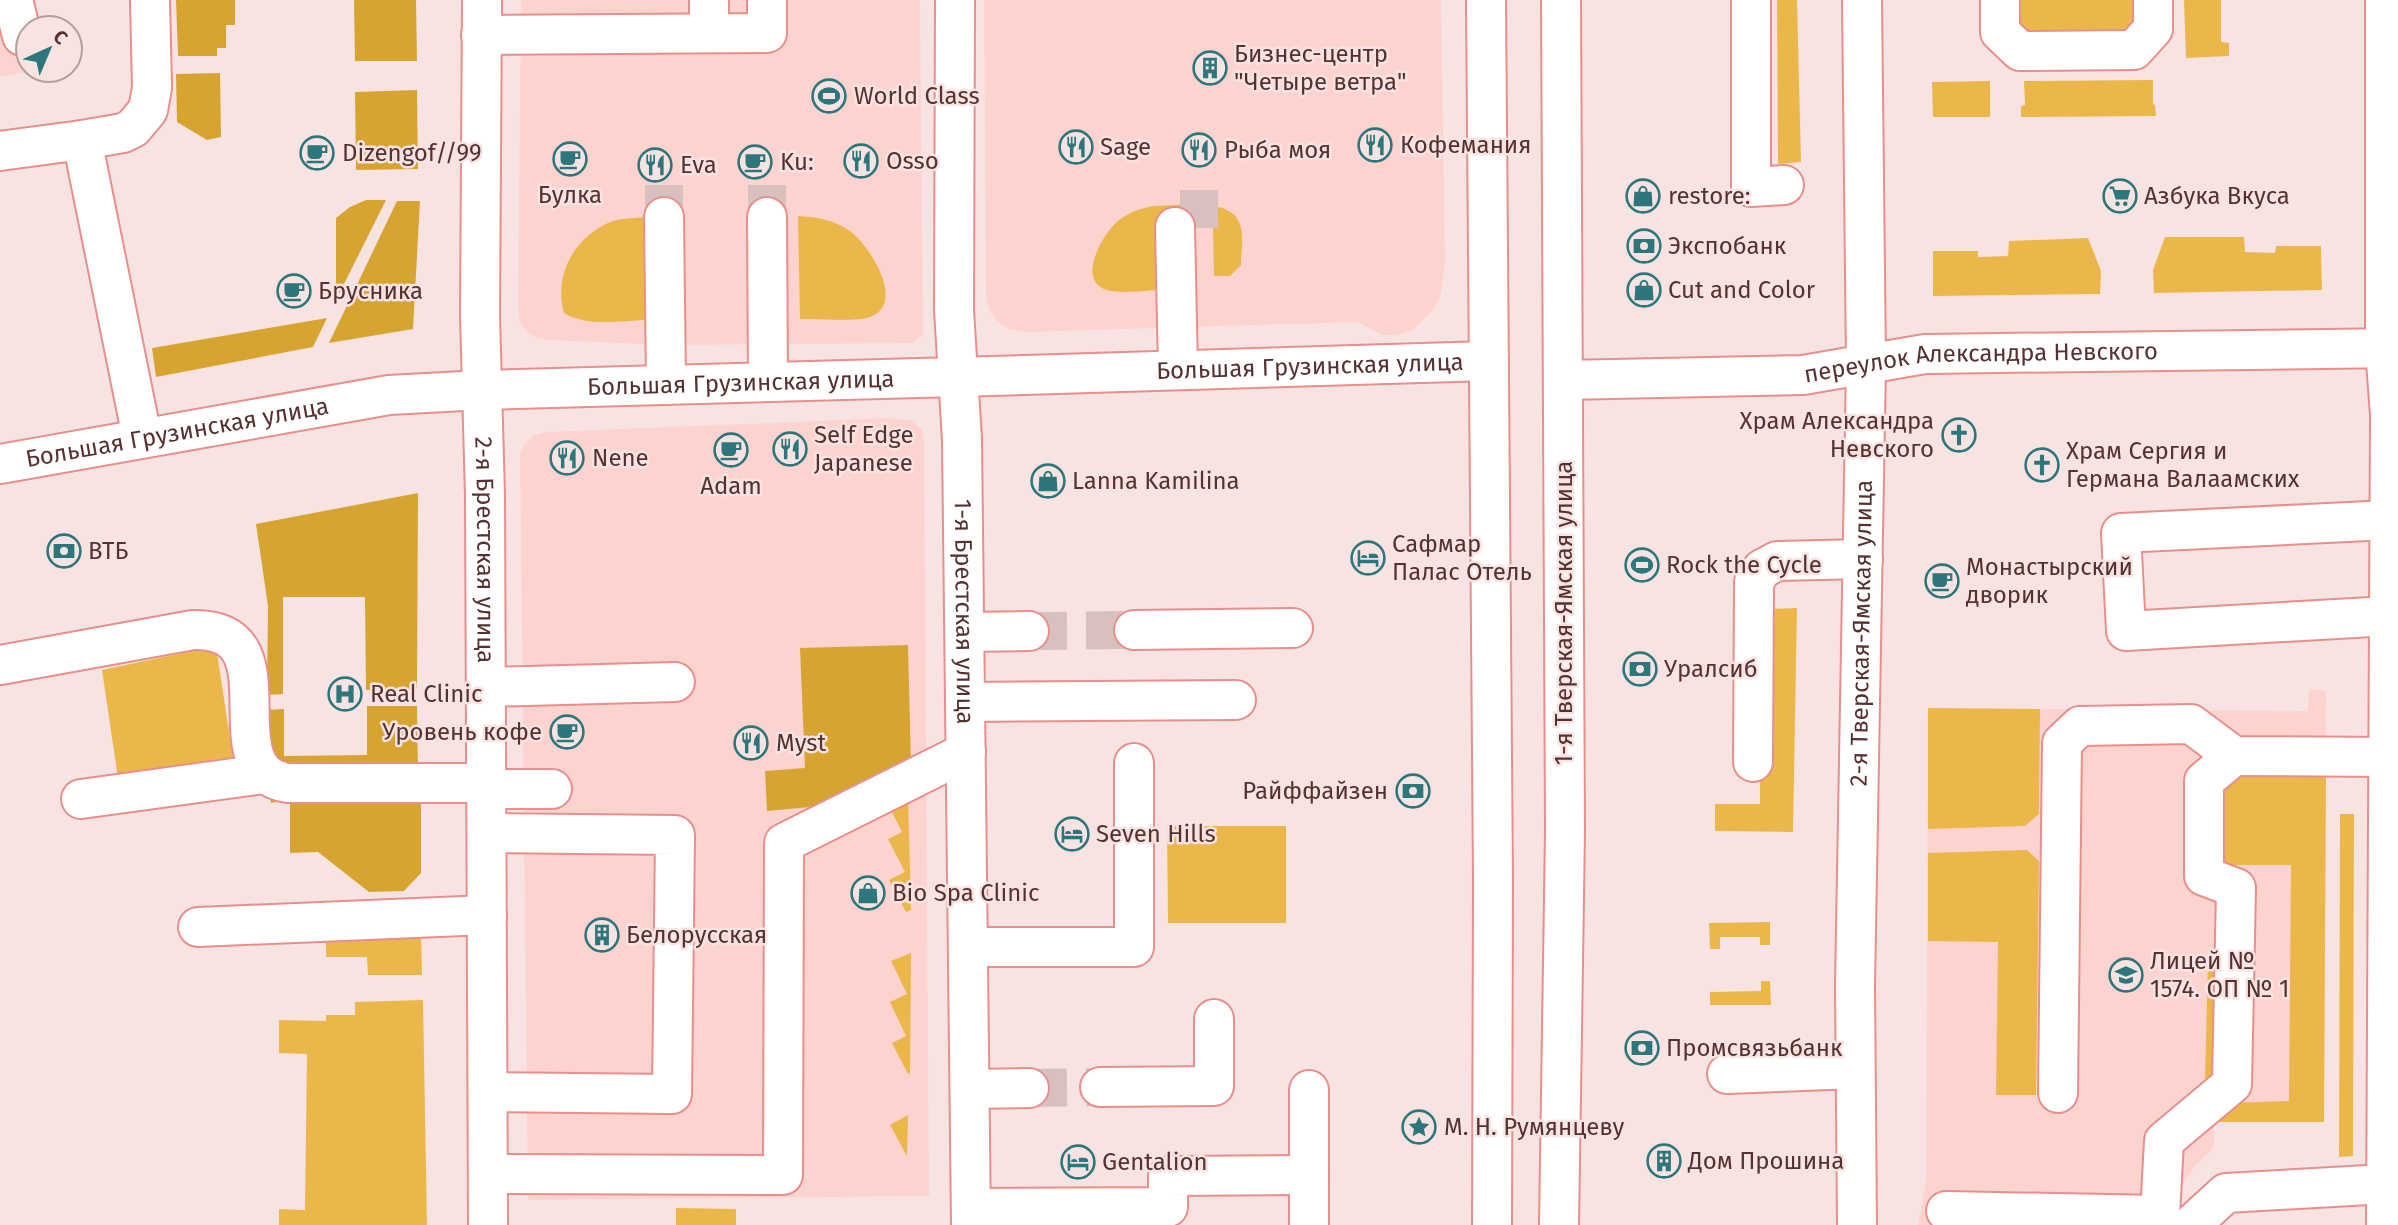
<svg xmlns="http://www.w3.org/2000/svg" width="2398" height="1225" viewBox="0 0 2398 1225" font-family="'Fira Sans',sans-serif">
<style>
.built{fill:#fdd3d0}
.green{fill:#ecb74a}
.forest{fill:#d8a431}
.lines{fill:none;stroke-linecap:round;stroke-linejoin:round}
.minor-tunnel{stroke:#d7c0be;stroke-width:38;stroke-dasharray:38 19;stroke-linecap:butt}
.minor-casing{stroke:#e88f8b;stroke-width:42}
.major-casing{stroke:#e88f8b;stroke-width:42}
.minor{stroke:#fff;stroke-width:38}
.major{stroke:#fff;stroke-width:38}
.labels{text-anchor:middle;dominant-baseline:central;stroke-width:5;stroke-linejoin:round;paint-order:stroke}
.poi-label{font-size:24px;fill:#56312f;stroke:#f7e4e2;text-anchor:start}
.street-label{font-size:24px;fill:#56312f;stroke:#f7e4e2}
</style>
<rect width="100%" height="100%" fill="#f7e4e2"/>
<g class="built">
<polygon points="0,0 36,0 36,28 28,28 28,70 36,70 0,77"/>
<polygon points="521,0 920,0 923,334 912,343 665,345 548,340 537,338 527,332 520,322 518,312"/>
<polygon points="984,0 1441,0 1445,263 1441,293 1435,308 1413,330 1397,335 1382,335 1358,322 1027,332 1009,329 997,321 989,309 986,298"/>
<polygon points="890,418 913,421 922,430 924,441 929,1196 528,1200 520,452 526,442 535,435 546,432"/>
<polygon points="2309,689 2326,691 2324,1122 2214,1122 2214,1147 2196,1165 2180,1187 2172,1225 1918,1225 1926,1181 1928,708 2308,711"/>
</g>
<g class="green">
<polygon points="1777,0 1797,0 1801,162 1778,164"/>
<polygon points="2016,0 2137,0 2137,17 2127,34 2034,36 2018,26"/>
<polygon points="2184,0 2221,0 2221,42 2229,43 2229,56 2186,58"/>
<polygon points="2153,80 2153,104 2155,105 2156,116 2021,117 2021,106 2025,105 2024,81"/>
<polygon points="1990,81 1990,117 1933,117 1932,82"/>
<path d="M1154 206C1176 206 1227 198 1238 220 1245 232 1241 251 1241 265L1230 276H1214L1213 228 1165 227 1163 290C1148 290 1117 295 1104 289 1077 277 1104 232 1119 220 1130 212 1141 208 1154 206Z"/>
<path d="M798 216C817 217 835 220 850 231 869 245 907 303 870 317 857 322 816 319 800 319Z"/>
<path d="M646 217V320C620 321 587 327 564 313 553 275 575 235 613 221 624 218 635 218 646 217Z"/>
<polygon points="2165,237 2244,237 2245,252 2275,253 2276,246 2321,246 2322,290 2154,293 2153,270"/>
<polygon points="2088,238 2101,271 2100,294 1933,296 1933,251 1978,251 1978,257 2008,256 2009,241"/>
<polygon points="1797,608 1793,832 1715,831 1715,804 1760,804 1760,775 1770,774 1768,609"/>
<polygon points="216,646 233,758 118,778 102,670"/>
<polygon points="1928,708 2040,709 2039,814 2025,826 1928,829"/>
<polygon points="2232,771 2326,772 2324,1122 2214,1122 2227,1103 2289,1101 2291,865 2221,865 2222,781"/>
<polygon points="908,792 911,910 906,912 889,880 905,872 888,839 902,832 888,804"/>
<polygon points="2340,814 2354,814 2353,1156 2339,1157"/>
<polygon points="1286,826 1286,923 1168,923 1167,826"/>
<polygon points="2027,850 2039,861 2036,1095 1996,1095 1998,942 1928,941 1928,853"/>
<polygon points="1770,922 1770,945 1760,945 1760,937 1720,937 1720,949 1710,949 1709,923"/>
<polygon points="326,935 421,935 422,975 368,975 367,957 326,957"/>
<polygon points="911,953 910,1073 908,1074 892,1043 906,1036 890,1002 907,994 891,961"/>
<polygon points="2208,963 2220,963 2218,1079 2205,1079"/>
<polygon points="1761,981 1770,981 1771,1005 1710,1005 1710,992 1761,991"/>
<polygon points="423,1000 427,1225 279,1225 279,1209 305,1210 307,1054 279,1053 279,1020 326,1021 326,1015 355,1015 355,1002"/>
<polygon points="908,1115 908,1116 907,1156 890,1125"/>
<polygon points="676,1208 736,1209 736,1225 676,1225"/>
</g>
<g class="forest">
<polygon points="176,0 235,0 235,25 226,25 226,48 217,48 217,56 178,56"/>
<polygon points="354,0 416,0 417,61 355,61"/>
<polygon points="220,73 221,137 207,140 177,122 176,74"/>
<polygon points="417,90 418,169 356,170 355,92"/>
<polygon points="366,200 386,200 336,300 336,218 350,207"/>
<polygon points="397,201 420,201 413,329 329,343"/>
<polygon points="327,318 313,347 156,377 152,348"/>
<polygon points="418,493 417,689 366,690 365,597 283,597 283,694 267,695 268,606 256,524"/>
<polygon points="908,645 911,765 832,805 767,811 765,771 805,768 800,648"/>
<polygon points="367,706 417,706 418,773 293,768 272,759 266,710 284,709 284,756 367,755"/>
<polygon points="421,793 421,873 404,891 369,892 318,852 290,853 290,800 271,803 270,794"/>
</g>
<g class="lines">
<g class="minor-tunnel">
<polyline points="664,185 664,217"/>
<polyline points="767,185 767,217"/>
<polyline points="1199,228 1199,181"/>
<polyline points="1029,631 1134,630"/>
<polyline points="1029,1088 1100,1087"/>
</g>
<defs>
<g id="minor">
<polyline points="13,0 22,36"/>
<path id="s1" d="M482 0 480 315 485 496 488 1225"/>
<polyline points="709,0 709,33"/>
<polyline points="1751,0 1751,187 1784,185"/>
<polyline points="2000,0 2000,32 2020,51 2134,50 2153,29 2153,0"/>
<polyline points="2385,0 2385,348 2390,415 2386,1225"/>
<polyline points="481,35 767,33 767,0"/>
<polyline points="82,140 123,133 133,128 148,110 152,88 150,0"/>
<polyline points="0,151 82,140 142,437"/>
<polyline points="664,217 666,385"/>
<polyline points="767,217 768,382"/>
<polyline points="1175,227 1178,370"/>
<path id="s2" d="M956 377 1489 361"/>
<path id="s3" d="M1564 380 1803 375 1925 354 2398 348"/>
<polyline points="2389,616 2126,631 2121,533 2389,520"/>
<polyline points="1134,630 1293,628"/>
<polyline points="965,632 1029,631"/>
<path d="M0 665 193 630C298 628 207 771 288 783H486"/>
<polyline points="486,687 675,682"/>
<polyline points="965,702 1236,700"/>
<polyline points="1753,762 1754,582 1762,569 1777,561 1863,559"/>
<polyline points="486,789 552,789"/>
<polyline points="81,799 263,774"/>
<polyline points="487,833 675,835 672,1094 488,1092"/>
<polyline points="198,927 487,915"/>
<polyline points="969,947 1134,947 1134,763"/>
<polyline points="1727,1074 1855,1069"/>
<polyline points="1100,1087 1214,1086 1214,1019"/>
<polyline points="970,1089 1029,1088"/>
<polyline points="1309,1090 1309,1225"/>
<polyline points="2058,1093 2062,743 2080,726 2191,724 2234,756 2388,757"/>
<polyline points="488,1174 783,1175 784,843 966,752"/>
<polyline points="971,1208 1168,1207 1168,1176 1309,1175"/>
<polyline points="1946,1211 2160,1215 2164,1141 2232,1084 2236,888 2204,876 2204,781 2234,756"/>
<path id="s4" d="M1857 1225 1855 986 1866 364 1862 0"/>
<polyline points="2191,1225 2226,1193 2386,1184"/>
</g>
<g id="major">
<path id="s5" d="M955 0 954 310 962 440 971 1225"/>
<polyline points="1486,0 1493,881 1492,1225"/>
<path id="s6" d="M0 464 389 395 482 390 956 377"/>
<polyline points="1559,1225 1565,831 1561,0"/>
</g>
</defs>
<use href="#minor" class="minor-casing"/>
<use href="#major" class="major-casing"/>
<use href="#minor" class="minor"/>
<use href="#major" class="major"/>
</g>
<defs>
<symbol id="building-ring" viewBox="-11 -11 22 22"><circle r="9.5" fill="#f7e4e2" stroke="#2d767c" stroke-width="1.5"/><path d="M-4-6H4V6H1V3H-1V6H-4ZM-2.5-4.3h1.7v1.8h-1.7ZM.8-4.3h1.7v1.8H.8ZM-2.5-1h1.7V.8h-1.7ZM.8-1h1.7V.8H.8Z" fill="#2d767c"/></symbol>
<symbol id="stadium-ring" viewBox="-11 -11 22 22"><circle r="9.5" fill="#f7e4e2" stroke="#2d767c" stroke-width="1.5"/><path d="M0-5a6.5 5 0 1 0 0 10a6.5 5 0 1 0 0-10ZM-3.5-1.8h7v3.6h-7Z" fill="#2d767c"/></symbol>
<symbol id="restaurant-ring" viewBox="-11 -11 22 22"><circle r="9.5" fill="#f7e4e2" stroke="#2d767c" stroke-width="1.5"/><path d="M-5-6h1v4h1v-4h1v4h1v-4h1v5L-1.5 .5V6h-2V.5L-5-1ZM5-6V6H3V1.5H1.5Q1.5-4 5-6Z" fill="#2d767c"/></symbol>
<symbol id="cafe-ring" viewBox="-11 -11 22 22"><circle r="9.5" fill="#f7e4e2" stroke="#2d767c" stroke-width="1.5"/><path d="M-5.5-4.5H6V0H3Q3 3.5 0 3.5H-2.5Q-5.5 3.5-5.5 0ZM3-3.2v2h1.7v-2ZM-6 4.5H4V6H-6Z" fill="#2d767c"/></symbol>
<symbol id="shop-ring" viewBox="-11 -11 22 22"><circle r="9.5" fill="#f7e4e2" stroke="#2d767c" stroke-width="1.5"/><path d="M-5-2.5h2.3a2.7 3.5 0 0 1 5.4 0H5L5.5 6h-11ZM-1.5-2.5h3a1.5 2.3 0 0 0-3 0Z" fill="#2d767c"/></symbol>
<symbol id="supermarket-ring" viewBox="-11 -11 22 22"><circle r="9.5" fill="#f7e4e2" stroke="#2d767c" stroke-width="1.5"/><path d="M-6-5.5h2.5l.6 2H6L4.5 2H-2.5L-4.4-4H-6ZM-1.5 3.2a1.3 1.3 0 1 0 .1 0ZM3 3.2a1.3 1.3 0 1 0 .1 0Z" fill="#2d767c"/></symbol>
<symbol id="bank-ring" viewBox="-11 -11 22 22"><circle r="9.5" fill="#f7e4e2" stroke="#2d767c" stroke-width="1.5"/><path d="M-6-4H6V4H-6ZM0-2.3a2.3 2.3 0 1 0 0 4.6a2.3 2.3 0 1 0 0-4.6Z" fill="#2d767c"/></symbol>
<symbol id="church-ring" viewBox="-11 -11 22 22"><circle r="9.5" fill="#f7e4e2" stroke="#2d767c" stroke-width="1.5"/><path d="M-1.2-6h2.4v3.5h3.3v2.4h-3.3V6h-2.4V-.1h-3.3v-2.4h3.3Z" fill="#2d767c"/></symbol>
<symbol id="hotel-ring" viewBox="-11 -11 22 22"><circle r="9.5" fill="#f7e4e2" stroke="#2d767c" stroke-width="1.5"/><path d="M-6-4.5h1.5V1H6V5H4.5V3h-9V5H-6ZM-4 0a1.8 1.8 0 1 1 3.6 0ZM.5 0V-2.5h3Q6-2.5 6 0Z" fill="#2d767c"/></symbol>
<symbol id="hospital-ring" viewBox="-11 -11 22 22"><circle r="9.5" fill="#f7e4e2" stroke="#2d767c" stroke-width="1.5"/><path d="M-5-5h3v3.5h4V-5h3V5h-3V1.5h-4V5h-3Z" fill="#2d767c"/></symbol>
<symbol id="school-ring" viewBox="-11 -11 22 22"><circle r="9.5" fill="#f7e4e2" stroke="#2d767c" stroke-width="1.5"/><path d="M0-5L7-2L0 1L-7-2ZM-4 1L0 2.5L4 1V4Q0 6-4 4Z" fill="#2d767c"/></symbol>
<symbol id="sight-ring" viewBox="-11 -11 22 22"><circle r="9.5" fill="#f7e4e2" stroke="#2d767c" stroke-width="1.5"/><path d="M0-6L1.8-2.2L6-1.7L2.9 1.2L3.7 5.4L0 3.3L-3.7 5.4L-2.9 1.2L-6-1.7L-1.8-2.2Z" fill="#2d767c"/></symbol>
</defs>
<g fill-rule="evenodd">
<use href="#building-ring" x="1191" y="49" width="38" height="38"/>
<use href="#stadium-ring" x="810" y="77" width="38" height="38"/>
<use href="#restaurant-ring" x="1356" y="126" width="38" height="38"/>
<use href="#restaurant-ring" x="1057" y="128" width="38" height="38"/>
<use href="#restaurant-ring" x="1180" y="131" width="38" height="38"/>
<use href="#cafe-ring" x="298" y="134" width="38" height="38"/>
<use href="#cafe-ring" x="551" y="140" width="38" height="38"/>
<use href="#restaurant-ring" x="842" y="142" width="38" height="38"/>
<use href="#cafe-ring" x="736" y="143" width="38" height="38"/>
<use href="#restaurant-ring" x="636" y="146" width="38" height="38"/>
<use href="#shop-ring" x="1624" y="177" width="38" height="38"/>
<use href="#supermarket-ring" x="2101" y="177" width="38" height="38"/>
<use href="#bank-ring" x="1625" y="227" width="38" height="38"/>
<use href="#shop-ring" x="1625" y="271" width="38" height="38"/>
<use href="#cafe-ring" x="275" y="272" width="38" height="38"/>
<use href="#church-ring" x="1940" y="416" width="38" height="38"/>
<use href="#restaurant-ring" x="771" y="430" width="38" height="38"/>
<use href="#cafe-ring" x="712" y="431" width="38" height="38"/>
<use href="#restaurant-ring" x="548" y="439" width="38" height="38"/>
<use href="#church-ring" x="2023" y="446" width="38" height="38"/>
<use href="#shop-ring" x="1029" y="462" width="38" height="38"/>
<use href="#bank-ring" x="45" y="532" width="38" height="38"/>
<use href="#hotel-ring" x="1349" y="539" width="38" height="38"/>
<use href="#stadium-ring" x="1623" y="546" width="38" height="38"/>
<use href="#cafe-ring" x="1923" y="562" width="38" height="38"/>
<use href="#bank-ring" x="1621" y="650" width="38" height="38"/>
<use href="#hospital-ring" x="326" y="675" width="38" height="38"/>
<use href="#cafe-ring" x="548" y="713" width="38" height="38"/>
<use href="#restaurant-ring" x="732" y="724" width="38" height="38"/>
<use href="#bank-ring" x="1394" y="772" width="38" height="38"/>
<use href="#hotel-ring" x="1053" y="815" width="38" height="38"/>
<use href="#shop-ring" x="849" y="874" width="38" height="38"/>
<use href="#building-ring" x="583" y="916" width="38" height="38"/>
<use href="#school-ring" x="2107" y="956" width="38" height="38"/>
<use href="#bank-ring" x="1623" y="1029" width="38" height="38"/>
<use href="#sight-ring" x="1400" y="1108" width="38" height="38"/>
<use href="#building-ring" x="1645" y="1142" width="38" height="38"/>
<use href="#hotel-ring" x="1059" y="1143" width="38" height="38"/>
</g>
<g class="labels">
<g class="poi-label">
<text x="1234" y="54">Бизнес-центр<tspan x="1234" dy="28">"Четыре ветра"</tspan></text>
<text x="854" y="96">World Class</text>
<text x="1400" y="145">Кофемания</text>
<text x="1100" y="147">Sage</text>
<text x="1224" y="150">Рыба моя</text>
<text x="342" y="153">Dizengof//99</text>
<text x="886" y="161">Osso</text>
<text x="780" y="162">Ku:</text>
<text x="680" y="165">Eva</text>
<text x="570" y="195" text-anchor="middle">Булка</text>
<text x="1668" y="196">restore:</text>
<text x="2144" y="196">Азбука Вкуса</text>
<text x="1668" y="246">Экспобанк</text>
<text x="1668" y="290">Cut and Color</text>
<text x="318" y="291">Брусника</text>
<text x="1934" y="421" text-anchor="end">Храм Александра<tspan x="1934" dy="28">Невского</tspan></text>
<text x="814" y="435">Self Edge<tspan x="814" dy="28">Japanese</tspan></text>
<text x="2066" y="451">Храм Сергия и<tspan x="2066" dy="28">Германа Валаамских</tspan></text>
<text x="592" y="458">Nene</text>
<text x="1072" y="481">Lanna Kamilina</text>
<text x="731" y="486" text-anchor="middle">Adam</text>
<text x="1392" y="544">Сафмар<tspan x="1392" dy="28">Палас Отель</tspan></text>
<text x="88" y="551">ВТБ</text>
<text x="1666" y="565">Rock the Cycle</text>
<text x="1966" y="567">Монастырский<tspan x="1966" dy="28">дворик</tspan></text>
<text x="1664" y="669">Уралсиб</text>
<text x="370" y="694">Real Clinic</text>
<text x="542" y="732" text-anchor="end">Уровень кофе</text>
<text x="776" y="743">Myst</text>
<text x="1388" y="791" text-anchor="end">Райффайзен</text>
<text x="1096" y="834">Seven Hills</text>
<text x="892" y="893">Bio Spa Clinic</text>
<text x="626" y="935">Белорусская</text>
<text x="2150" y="961">Лицей №<tspan x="2150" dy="28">1574. ОП № 1</tspan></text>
<text x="1666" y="1048">Промсвязьбанк</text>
<text x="1444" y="1127">М. Н. Румянцеву</text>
<text x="1688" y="1161">Дом Прошина</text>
<text x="1102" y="1162">Gentalion</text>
</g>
<g class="street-label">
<text stroke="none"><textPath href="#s3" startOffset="418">переулок Александра Невского</textPath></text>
<text stroke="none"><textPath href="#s2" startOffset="354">Большая Грузинская улица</textPath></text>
<text stroke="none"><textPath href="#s6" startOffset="747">Большая Грузинская улица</textPath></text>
<text stroke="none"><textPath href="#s6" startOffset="180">Большая Грузинская улица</textPath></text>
<text stroke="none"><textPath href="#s1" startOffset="550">2-я Брестская улица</textPath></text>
<text stroke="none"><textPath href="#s5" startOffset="612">1-я Брестская улица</textPath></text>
<text transform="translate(1564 613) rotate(-90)">1-я Тверская-Ямская улица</text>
<text stroke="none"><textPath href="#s4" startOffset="592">2-я Тверская-Ямская улица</textPath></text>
</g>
</g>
<g transform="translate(49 49) rotate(44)"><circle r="33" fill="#f7e4e2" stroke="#b79c9a" stroke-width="2"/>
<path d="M0-5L12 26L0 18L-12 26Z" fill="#2d767c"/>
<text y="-10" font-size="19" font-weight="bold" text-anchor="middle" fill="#56312f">С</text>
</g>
</svg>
